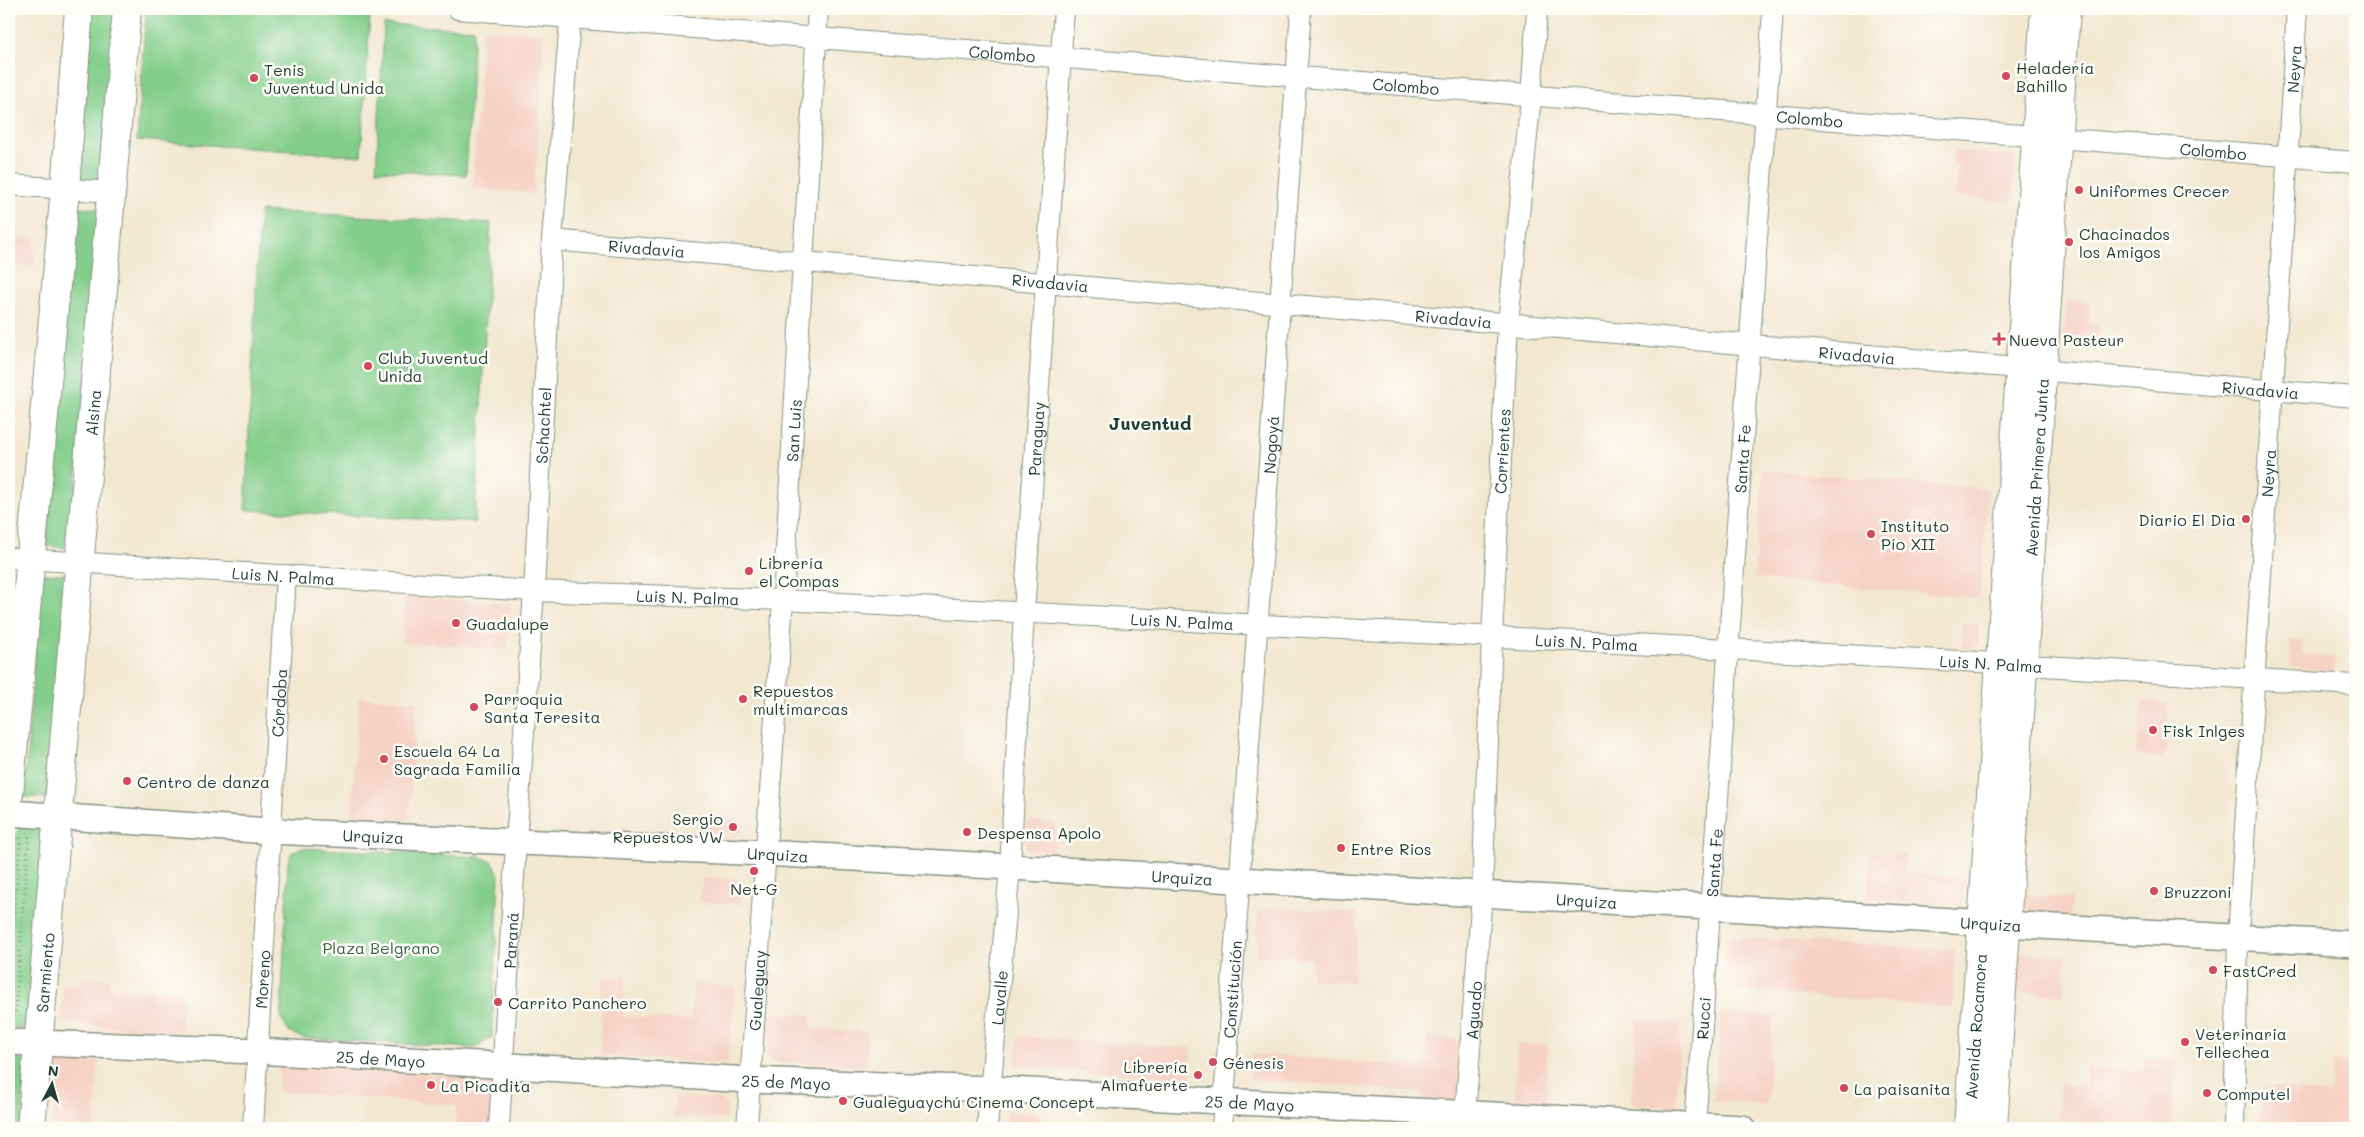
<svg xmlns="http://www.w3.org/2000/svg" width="2364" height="1137" viewBox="0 0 2364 1137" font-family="Mali,sans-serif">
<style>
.built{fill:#f6d2c4}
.green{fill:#83ce8b;stroke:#518660}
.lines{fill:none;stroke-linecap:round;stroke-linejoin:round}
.minor-casing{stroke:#889282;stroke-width:22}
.tertiary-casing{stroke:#889282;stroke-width:28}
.secondary-casing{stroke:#889282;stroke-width:30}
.path{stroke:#889282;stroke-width:3;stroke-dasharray:1 4;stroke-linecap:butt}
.minor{stroke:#fff;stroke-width:20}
.tertiary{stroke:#fff;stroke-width:25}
.secondary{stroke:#fff;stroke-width:28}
.poi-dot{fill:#d1495b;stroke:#fdfcf7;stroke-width:2}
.labels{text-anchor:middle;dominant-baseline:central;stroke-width:5;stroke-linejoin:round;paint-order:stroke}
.street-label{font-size:16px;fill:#1f3d34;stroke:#fdfcf7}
.poi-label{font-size:16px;fill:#1f3d34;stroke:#fdfcf7;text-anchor:start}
.park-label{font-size:16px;fill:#38614a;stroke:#fdfcf7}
.neighbourhood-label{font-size:18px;font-weight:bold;fill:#1f3d34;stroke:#fdfcf7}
</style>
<rect width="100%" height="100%" fill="#fdfcf7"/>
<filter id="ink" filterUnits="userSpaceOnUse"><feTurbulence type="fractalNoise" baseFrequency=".02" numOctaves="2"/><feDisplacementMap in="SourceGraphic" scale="10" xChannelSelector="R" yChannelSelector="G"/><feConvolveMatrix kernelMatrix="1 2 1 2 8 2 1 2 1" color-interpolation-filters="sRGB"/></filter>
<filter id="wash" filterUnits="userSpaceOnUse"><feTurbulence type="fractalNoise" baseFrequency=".0096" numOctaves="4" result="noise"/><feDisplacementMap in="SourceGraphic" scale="20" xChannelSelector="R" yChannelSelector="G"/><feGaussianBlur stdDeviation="1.12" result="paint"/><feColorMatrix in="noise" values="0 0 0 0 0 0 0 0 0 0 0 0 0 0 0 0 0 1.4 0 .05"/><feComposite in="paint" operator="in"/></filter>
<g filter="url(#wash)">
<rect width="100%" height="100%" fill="#f2e8d0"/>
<g class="built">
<polygon points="483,30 544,33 534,193 472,189"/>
<polygon points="1954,151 2016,156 2012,202 1955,197 1959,165 1951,166"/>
<polygon points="9,237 35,239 33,266 9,264"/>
<polygon points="2067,300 2090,302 2089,323 2100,325 2097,348 2066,345 2063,336"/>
<polygon points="1763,470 1989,489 1980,598 1754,579"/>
<polygon points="405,596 511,604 507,650 402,642"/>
<polygon points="1962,624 1979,624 1979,644 1973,650 1962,648"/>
<polygon points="2290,640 2303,641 2302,655 2335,657 2334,673 2290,666"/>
<polygon points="359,697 417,702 409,820 351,816"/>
<polygon points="2142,701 2169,704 2166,758 2136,755"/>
<polygon points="699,812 742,822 742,835 698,831"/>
<polygon points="1027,821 1056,823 1054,852 1030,851 1025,846"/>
<polygon points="1872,852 1905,855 1904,873 1966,878 1964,907 1867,898"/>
<polygon points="703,878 738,879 743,888 740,904 699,902"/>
<polygon points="2021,894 2072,899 2070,917 2035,914 2019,903"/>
<polygon points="1267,907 1358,913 1354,982 1311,980 1312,958 1256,956 1258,914"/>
<polygon points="1727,937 1955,950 1952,1008 1722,988"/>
<polygon points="2015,953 2066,956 2063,995 2013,992"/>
<polygon points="82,977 110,979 110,987 183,992 180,1034 60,1022 63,985 81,987"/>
<polygon points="626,977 623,1017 691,1020 693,983 736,987 727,1064 600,1056 602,978"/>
<polygon points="1721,1012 1773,1016 1767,1105 1714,1100"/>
<polygon points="770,1013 812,1015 811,1029 868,1032 866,1066 777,1062 768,1056"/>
<polygon points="1636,1020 1681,1023 1676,1107 1631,1105"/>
<polygon points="1019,1036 1192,1048 1190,1078 1016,1066"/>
<polygon points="1427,1037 1463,1040 1459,1102 1423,1099 1423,1092 1250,1079 1252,1054 1425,1067"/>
<polygon points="1517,1044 1548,1045 1546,1101 1515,1100"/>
<polygon points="59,1052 99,1056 94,1128 52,1128"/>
<polygon points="2145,1057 2176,1059 2171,1128 2057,1128 2060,1084 2086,1086 2087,1068 2144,1072"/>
<polygon points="2333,1062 2355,1063 2355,1128 2259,1128 2263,1086 2330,1094"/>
<polygon points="279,1063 494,1079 492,1128 456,1128 456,1105 278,1092"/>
<polygon points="674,1098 720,1099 727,1105 726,1119 673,1117"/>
<polygon points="1007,1111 1039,1114 1037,1128 1005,1128"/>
</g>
<g class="green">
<polygon points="89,9 117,9 103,182 78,180"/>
<polygon points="146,9 268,9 370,16 361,156 137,140"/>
<polygon points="384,24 474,29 466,175 376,170"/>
<polygon points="74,207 101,209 70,548 46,546"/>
<polygon points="260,211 491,223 475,522 245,510"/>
<polygon points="41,574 67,574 50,798 24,797"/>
<polygon points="21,826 35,826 43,834 27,1023 24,1028 9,1028 9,912 16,834"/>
<polygon points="301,848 481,857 494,863 499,875 492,1037 475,1048 302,1038 288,1031 281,1018 288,862 292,852"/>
<polygon points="9,1055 17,1057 25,1063 21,1128 9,1128"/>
</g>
</g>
<g filter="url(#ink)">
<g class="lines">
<defs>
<g id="minor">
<path id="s1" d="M458 9 2355 162"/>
<polyline points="9,185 112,192"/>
<path id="s2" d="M552 240C1154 288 1754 348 2355 397"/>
<path id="s3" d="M9 558 534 591 783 600 1979 662 2355 685"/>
<path id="s4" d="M253 1128 286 575"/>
<path id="s5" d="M499 1128 516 843 534 591 552 240 571 9"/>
<path id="s6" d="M747 1128 783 600 818 9"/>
<path id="s7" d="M987 1128 1010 867 1024 613 1064 9"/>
<path id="s8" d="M1222 1128 1301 9"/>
<path id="s9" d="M1464 1128 1482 894 1492 637 1508 323 1531 97 1537 9"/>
<path id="s10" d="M1695 1128 1773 9"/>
<path id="s11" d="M2234 1128 2238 937 2297 9"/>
</g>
<g id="tertiary">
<path id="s12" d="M9 813 270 831 765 853 2355 944"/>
<path id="s13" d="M9 1042 258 1051 749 1080 990 1089 1742 1128"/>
</g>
<g id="secondary">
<polyline points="9,794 65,189 79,9"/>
<path id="s14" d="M31 1128 127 9"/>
<path id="s15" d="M1968 1128 2045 9"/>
<path id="s16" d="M1993 1128 2066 9"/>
</g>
</defs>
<use href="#minor" class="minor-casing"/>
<use href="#tertiary" class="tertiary-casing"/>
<use href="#secondary" class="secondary-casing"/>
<g class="path">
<polyline points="9,963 21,836"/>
<polyline points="15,1012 29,836"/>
</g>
<use href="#minor" class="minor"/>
<use href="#tertiary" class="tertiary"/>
<use href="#secondary" class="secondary"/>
</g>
</g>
<g class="poi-dot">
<circle cx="2006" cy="76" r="5"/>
<circle cx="254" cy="78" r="5"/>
<circle cx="2079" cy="190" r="5"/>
<circle cx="2069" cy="242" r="5"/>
<path d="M1996.5 331.5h5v5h5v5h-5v5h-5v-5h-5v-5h5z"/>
<circle cx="368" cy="366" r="5"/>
<circle cx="2246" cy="519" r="5"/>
<circle cx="1871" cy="534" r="5"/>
<circle cx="749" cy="571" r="5"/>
<circle cx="456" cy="623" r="5"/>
<circle cx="743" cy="699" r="5"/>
<circle cx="474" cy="707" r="5"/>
<circle cx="2153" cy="730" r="5"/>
<circle cx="384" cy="759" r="5"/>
<circle cx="127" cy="781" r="5"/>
<circle cx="733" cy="827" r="5"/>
<circle cx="967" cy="832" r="5"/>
<circle cx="1341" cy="848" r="5"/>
<circle cx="754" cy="871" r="5"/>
<circle cx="2154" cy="891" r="5"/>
<circle cx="2213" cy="970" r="5"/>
<circle cx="498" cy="1002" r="5"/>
<circle cx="2185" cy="1042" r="5"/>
<circle cx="1213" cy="1062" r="5"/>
<circle cx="1198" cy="1075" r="5"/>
<circle cx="431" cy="1085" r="5"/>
<circle cx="1844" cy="1088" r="5"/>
<circle cx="2207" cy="1093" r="5"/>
<circle cx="843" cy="1101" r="5"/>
</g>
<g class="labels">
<g class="street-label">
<text stroke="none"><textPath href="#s1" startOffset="546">Colombo</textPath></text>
<text stroke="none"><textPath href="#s11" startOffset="1061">Neyra</textPath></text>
<text stroke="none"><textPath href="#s1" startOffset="951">Colombo</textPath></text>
<text stroke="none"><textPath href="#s1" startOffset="1356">Colombo</textPath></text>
<text stroke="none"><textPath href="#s1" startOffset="1761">Colombo</textPath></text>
<text stroke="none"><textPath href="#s2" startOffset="95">Rivadavia</textPath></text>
<text stroke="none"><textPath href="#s2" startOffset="500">Rivadavia</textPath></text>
<text stroke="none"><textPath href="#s2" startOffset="905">Rivadavia</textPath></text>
<text stroke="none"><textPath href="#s2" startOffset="1310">Rivadavia</textPath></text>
<text stroke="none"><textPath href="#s2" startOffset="1715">Rivadavia</textPath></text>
<text stroke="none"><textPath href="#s14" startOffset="718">Alsina</textPath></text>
<text stroke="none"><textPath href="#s5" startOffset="704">Schachtel</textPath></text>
<text stroke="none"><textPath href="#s6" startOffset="699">San Luis</textPath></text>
<text stroke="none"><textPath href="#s7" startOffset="691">Paraguay</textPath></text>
<text stroke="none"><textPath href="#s8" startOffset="685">Nogoyá</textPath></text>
<text stroke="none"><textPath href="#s9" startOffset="678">Corrientes</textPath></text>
<text stroke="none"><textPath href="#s10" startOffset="671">Santa Fe</textPath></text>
<text stroke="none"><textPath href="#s16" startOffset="662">Avenida Primera Junta</textPath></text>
<text stroke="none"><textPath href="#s11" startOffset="656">Neyra</textPath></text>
<text stroke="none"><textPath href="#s3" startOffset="275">Luis N. Palma</textPath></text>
<text stroke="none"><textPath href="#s3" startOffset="680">Luis N. Palma</textPath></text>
<text stroke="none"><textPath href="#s3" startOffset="1175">Luis N. Palma</textPath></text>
<text stroke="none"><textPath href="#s3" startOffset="1580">Luis N. Palma</textPath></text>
<text stroke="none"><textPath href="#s3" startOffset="1985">Luis N. Palma</textPath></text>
<text stroke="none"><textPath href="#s4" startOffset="426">Córdoba</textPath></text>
<text stroke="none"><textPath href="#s12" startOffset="365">Urquiza</textPath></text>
<text stroke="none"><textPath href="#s12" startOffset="770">Urquiza</textPath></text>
<text stroke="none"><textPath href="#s10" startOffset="266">Santa Fe</textPath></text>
<text stroke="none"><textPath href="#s12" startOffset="1175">Urquiza</textPath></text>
<text stroke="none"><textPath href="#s12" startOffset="1580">Urquiza</textPath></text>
<text stroke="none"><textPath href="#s12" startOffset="1985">Urquiza</textPath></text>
<text stroke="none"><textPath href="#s5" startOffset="188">Paraná</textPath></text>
<text stroke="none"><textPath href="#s14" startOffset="156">Sarmiento</textPath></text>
<text stroke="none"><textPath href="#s4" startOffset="149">Moreno</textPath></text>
<text stroke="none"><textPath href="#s8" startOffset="139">Constitución</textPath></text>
<text stroke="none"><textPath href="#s6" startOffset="138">Gualeguay</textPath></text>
<text stroke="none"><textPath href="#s7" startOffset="131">Lavalle</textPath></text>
<text stroke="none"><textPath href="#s9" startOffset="118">Aguado</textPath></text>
<text stroke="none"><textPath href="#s10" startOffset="110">Rucci</textPath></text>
<text stroke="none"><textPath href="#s15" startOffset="102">Avenida Rocamora</textPath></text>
<text stroke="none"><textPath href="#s13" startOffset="372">25 de Mayo</textPath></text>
<text stroke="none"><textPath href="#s13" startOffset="778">25 de Mayo</textPath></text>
<text stroke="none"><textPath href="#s13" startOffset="1242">25 de Mayo</textPath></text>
</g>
<g class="poi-label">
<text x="2016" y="67">Heladería<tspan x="2016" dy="18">Bahillo</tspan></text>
<text x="264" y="69">Tenis<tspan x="264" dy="18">Juventud Unida</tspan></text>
<text x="2089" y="190">Uniformes Crecer</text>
<text x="2079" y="233">Chacinados<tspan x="2079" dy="18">los Amigos</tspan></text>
<text x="2009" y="339">Nueva Pasteur</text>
<text x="378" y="357">Club Juventud<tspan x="378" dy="18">Unida</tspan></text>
<text x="2236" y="519" text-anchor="end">Diario El Dia</text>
<text x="1881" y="525">Instituto<tspan x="1881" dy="18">Pío XII</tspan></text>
<text x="759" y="562">Librería<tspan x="759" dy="18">el Compas</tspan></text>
<text x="466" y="623">Guadalupe</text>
<text x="753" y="690">Repuestos<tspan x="753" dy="18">multimarcas</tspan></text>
<text x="484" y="698">Parroquia<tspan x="484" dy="18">Santa Teresita</tspan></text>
<text x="2163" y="730">Fisk Inlges</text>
<text x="394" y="750">Escuela 64 La<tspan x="394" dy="18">Sagrada Familia</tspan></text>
<text x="137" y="781">Centro de danza</text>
<text x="723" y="818" text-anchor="end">Sergio<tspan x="723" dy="18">Repuestos VW</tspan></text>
<text x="977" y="832">Despensa Apolo</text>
<text x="1351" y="848">Entre Rios</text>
<text x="754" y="888" text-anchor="middle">Net-G</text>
<text x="2164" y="891">Bruzzoni</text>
<text x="2223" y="970">FastCred</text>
<text x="508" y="1002">Carrito Panchero</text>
<text x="2195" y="1033">Veterinaria<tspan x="2195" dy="18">Tellechea</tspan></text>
<text x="1223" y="1062">Génesis</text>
<text x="1188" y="1066" text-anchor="end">Librería<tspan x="1188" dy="18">Almafuerte</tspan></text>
<text x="441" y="1085">La Picadita</text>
<text x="1854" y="1088">La paisanita</text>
<text x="2217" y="1093">Computel</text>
<text x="853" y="1101">Gualeguaychú Cinema Concept</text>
</g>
<g class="park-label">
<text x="381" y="947">Plaza Belgrano</text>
</g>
<g class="neighbourhood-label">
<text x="1150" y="423">Juventud</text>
</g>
</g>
<rect width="2364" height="1137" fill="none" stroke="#fdfcf7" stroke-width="30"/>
<g transform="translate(52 1084) rotate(6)" stroke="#fdfcf7" stroke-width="4" paint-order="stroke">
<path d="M0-4L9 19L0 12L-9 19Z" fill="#1f3d34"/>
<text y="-8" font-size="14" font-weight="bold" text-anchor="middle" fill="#1f3d34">N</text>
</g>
</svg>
